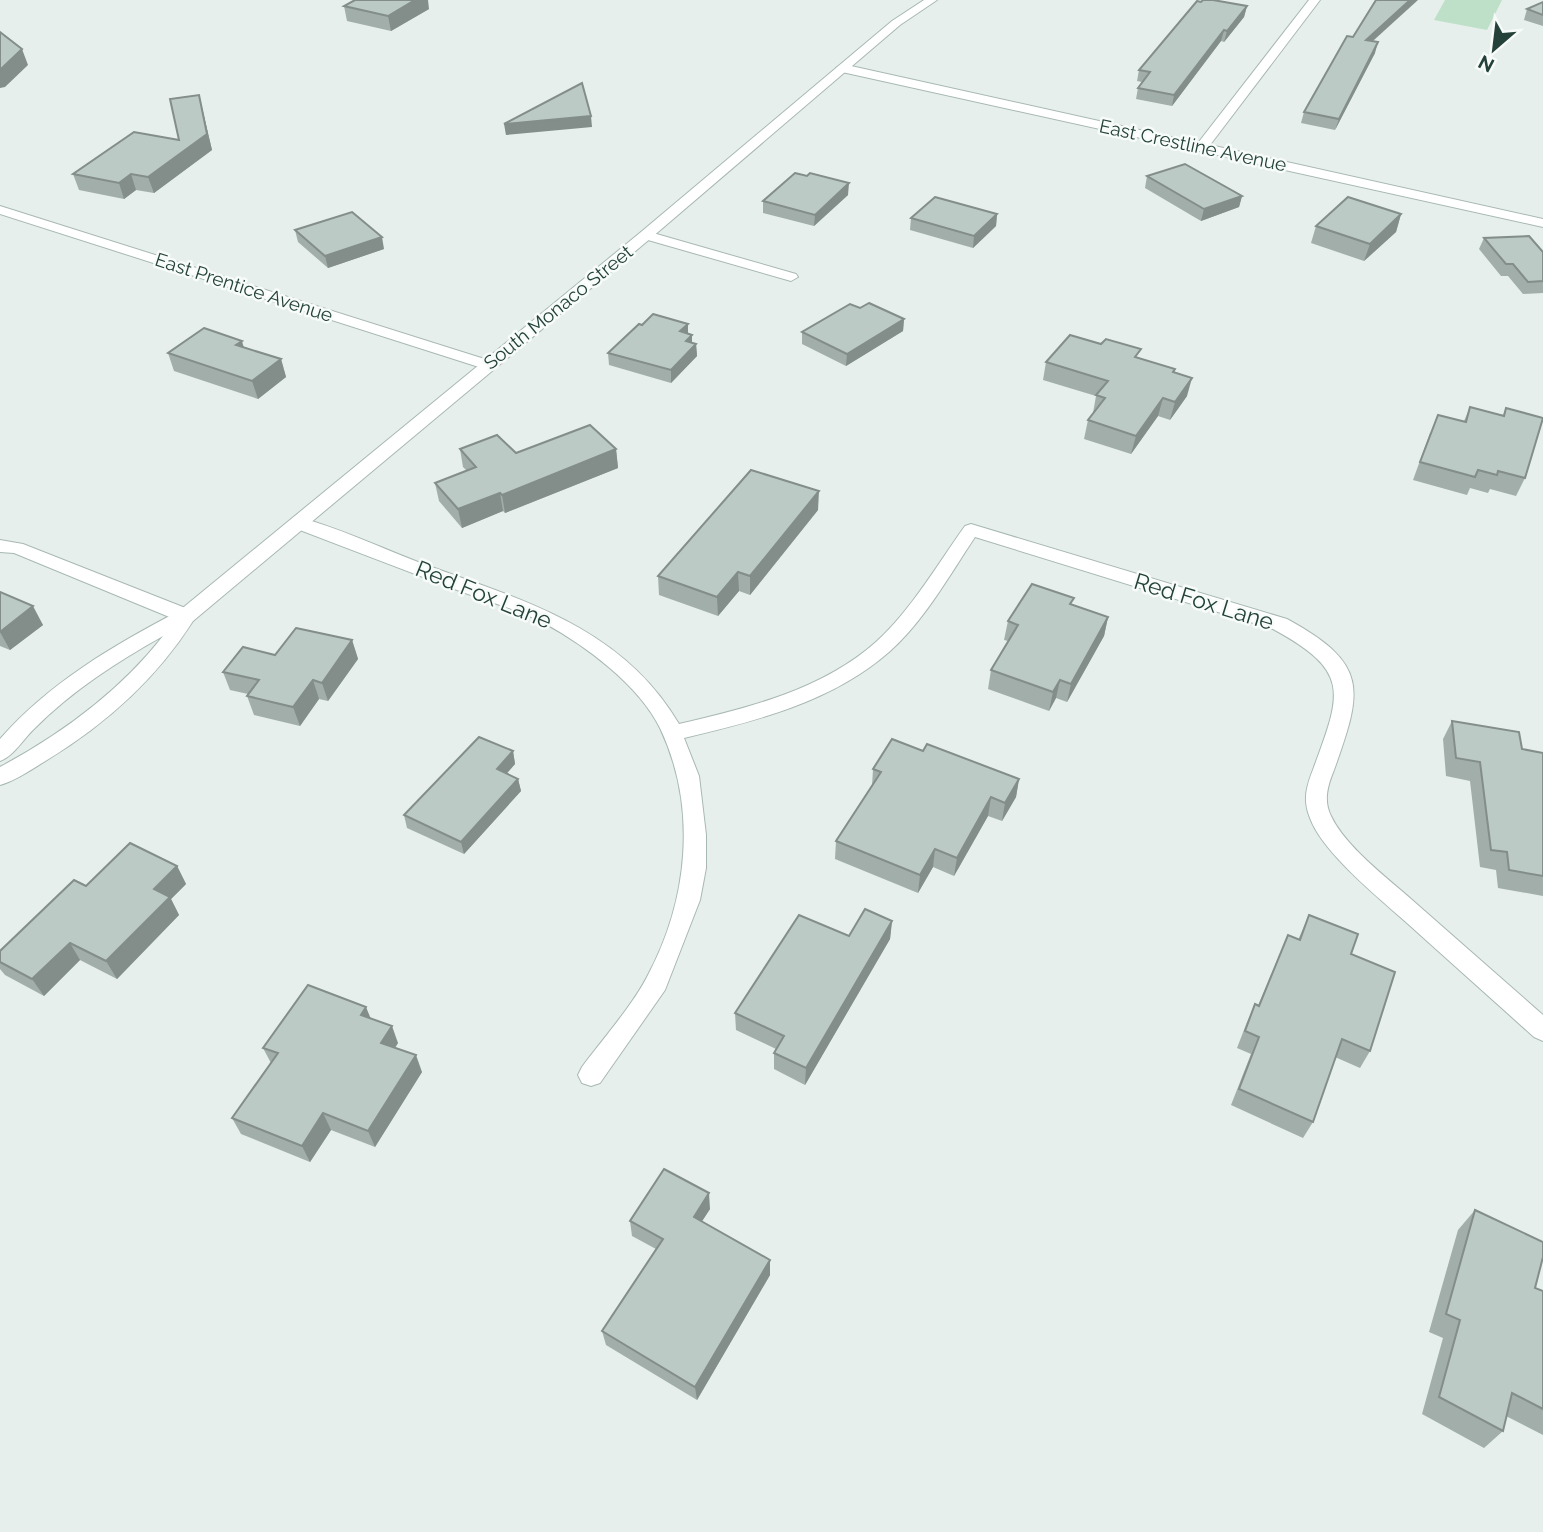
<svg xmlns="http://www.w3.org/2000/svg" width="1543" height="1532" viewBox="0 0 1543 1532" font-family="Raleway,sans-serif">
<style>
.green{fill:#bfe0c8}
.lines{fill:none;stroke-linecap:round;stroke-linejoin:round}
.minor-casing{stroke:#a8b8b2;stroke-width:2}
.tertiary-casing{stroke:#a8b8b2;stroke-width:2}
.minor{fill:#fff;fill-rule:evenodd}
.tertiary{fill:#fff;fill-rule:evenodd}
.wall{fill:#a1aea9}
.shaded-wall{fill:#838d89}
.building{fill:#bbcac4;stroke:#838d89;stroke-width:2}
.labels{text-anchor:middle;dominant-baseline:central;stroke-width:5;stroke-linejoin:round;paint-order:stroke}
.far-street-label{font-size:19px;fill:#24423a;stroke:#f7fbf9}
.street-label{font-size:23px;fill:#24423a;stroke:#f7fbf9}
</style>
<rect width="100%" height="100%" fill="#e6efeb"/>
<polygon class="green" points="1445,0 1502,0 1487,30 1434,20"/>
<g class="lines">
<defs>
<g id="minor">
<polygon points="1309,0 1320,0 1210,145 1543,219 1543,227 842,72 836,68 842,64 1198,143"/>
<polygon points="0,206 494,362 496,365 494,368 482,368 0,214"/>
<polygon points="646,231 796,274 798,277 791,281 641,238 641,232"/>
<path d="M298 517C339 528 379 547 418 562 518 599 621 625 679 724 748 708 822 690 876 642 912 609 937 565 965 526L971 524 1287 619C1369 664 1363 689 1334 770 1328 785 1323 800 1331 816 1345 846 1386 877 1411 899 1455 938 1499 976 1543 1015V1041L1534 1037C1492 999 1449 961 1407 923 1379 898 1322 852 1310 818 1302 799 1307 785 1314 767 1342 691 1350 671 1273 629L975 537C949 576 924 621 889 652 832 702 756 721 684 738L699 776 706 835V868L700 900 665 990 600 1083 591 1086 582 1083 578 1075 582 1067C602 1040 632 1006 647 977 688 901 698 808 660 728 639 685 585 645 544 623 519 610 490 602 465 593 407 571 349 549 292 527L289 523Z"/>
<polygon points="0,540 23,544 193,611 196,616 193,621 179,621 14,553 0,552"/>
</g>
<path id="tertiary" d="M924 0H937L900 25 651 238 193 621C156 679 106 724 47 760 32 769 17 780 0 785V767C63 733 119 692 163 636 117 662 73 690 35 728 24 738 14 756 0 761V739C49 683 114 645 179 611L641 232 892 21Z"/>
</defs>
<use href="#minor" class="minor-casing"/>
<use href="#tertiary" class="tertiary-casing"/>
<use href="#minor" class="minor"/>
<use href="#tertiary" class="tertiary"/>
</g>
<g class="wall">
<polygon points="1201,2 1247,6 1244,17 1224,42 1221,41 1172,106 1136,99 1138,88 1142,82 1137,81 1139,70"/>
<polygon points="1543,2 1543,26 1524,20 1527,9"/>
<polygon points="344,6 429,9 391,31 347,21"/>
<polygon points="1373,41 1375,53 1335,130 1301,123 1304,112"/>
<polygon points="199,95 212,150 154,193 136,190 124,199 79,190 73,174 179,140"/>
<polygon points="1147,176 1242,196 1239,207 1201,221 1145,188"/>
<polygon points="848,195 814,226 763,213 763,201"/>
<polygon points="997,214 996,226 973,248 910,230 911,218"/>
<polygon points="1401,214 1396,232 1364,261 1311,243 1316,226"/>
<polygon points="295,230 384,249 328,268 298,242"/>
<polygon points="1484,238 1543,252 1543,293 1523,294 1508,276 1501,276 1479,249"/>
<polygon points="904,319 903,331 846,366 802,344 802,332"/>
<polygon points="688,334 692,335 692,343 696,344 697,356 671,383 609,365 608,353"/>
<polygon points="244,347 281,359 286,377 258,399 174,371 168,353"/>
<polygon points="1139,358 1174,373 1187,396 1170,420 1158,416 1131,454 1084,439 1088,420 1093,413 1096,396 1043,380 1046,362"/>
<polygon points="1470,407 1503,415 1506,408 1525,478 1516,496 1490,489 1488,493 1470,488 1467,495 1413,480 1430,433 1464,421"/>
<polygon points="460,449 516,453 616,449 618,468 505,513 503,511 462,528 439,501 435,483 467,471 463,467"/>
<polygon points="818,510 750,595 739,591 718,616 659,595 658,576"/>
<polygon points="0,592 43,625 10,650 0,646"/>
<polygon points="1072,605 1108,617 1104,636 1067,702 1056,698 1049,711 988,689 991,670 1008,641 1004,640 1008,621"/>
<polygon points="352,640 358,659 328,701 319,699 300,726 254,715 247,696 248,694 230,690 223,672 275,655"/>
<polygon points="1452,721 1522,749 1543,753 1543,896 1498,888 1496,870 1480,867 1470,781 1446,776 1443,739"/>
<polygon points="513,751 515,764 507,773 518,779 521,791 464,854 407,828 404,815"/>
<polygon points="923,751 1019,779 1016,797 1002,821 988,816 954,876 933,867 918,893 835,859 836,841 872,786 873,769"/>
<polygon points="177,866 186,884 171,899 179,915 117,979 80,960 44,996 5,975 0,969 0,951 86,886"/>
<polygon points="1309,915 1351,954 1370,1051 1360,1068 1335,1057 1313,1122 1303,1138 1231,1105 1251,1054 1237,1048 1247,1022 1255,1004 1258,1006 1288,935 1298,940"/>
<polygon points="892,921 890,939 805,1085 774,1069 774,1053 776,1049 736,1030 735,1013 849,936"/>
<polygon points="370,1018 398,1043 395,1048 422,1072 375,1147 331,1130 310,1162 241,1134 232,1118 271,1063 263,1048"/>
<polygon points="710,1209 702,1221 770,1275 697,1400 606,1345 602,1331 656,1249 632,1236 630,1221"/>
<polygon points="1475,1210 1535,1288 1543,1291 1543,1435 1506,1416 1503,1431 1484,1448 1422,1414 1443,1338 1429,1332 1458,1230"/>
</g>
<g class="shaded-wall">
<polygon points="415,0 428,0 429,9 391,31 388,16"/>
<polygon points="1410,0 1418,0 1363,50 1366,40"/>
<polygon points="1247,6 1244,17 1224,42 1227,31"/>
<polygon points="1224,30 1221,41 1172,106 1174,95"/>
<polygon points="1378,42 1375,53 1335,130 1339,119"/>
<polygon points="22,49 28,65 5,87 0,88 0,70"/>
<polygon points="199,95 212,150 154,193 148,177 207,134"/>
<polygon points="591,116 592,127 506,135 504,124"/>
<polygon points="131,174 136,190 124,199 119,183"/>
<polygon points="849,183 848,195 814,226 815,215"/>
<polygon points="1242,196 1239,207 1201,221 1204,209"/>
<polygon points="997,214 996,226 973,248 974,236"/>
<polygon points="1401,214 1396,232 1364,261 1370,244"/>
<polygon points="382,237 384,249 328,268 325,256"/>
<polygon points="904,319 903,331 846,366 847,354"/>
<polygon points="688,324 688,336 680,331"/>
<polygon points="692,335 692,347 686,341"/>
<polygon points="242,341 247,359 236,345"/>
<polygon points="696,344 697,356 671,383 671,370"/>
<polygon points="281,359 286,377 258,399 252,381"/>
<polygon points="1192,378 1187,396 1170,420 1175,402"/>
<polygon points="1163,398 1158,416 1131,454 1136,436"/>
<polygon points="616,449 618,468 505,513 502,495"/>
<polygon points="819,491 818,510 750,595 750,576"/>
<polygon points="500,493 503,511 462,528 458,509"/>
<polygon points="738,572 739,591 718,616 717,597"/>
<polygon points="33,606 43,625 10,650 0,632"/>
<polygon points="1108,617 1104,636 1067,702 1071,684"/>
<polygon points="352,640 358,659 328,701 322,683"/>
<polygon points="313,680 319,699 300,726 293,707"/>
<polygon points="1060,680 1056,698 1049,711 1053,692"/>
<polygon points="513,751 515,764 500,781 497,769"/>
<polygon points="518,779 521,791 464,854 461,842"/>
<polygon points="1019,779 1016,797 1002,821 1005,803"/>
<polygon points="991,797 988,816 954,876 957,858"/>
<polygon points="935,849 933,867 918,893 920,875"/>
<polygon points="177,866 186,884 171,899 179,915 117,979 106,961 154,889"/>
<polygon points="892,921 890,939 805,1085 806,1068"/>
<polygon points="70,943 80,960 44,996 32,979"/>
<polygon points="366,1007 373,1024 361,1015"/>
<polygon points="392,1026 398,1043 387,1059 381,1043"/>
<polygon points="416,1055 422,1072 375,1147 368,1131"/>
<polygon points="323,1113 331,1130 310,1162 302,1146"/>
<polygon points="709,1193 710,1209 695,1232 694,1217"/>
<polygon points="770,1260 770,1275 697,1400 695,1387"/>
</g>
<g class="building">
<polygon points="355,0 415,0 388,16 344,6"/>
<polygon points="1203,0 1213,0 1247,6 1227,31 1224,30 1174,95 1138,88 1150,72 1139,70 1197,1 1201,2"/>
<polygon points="1376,0 1410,0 1366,40 1378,42 1339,119 1304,112 1347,36 1353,37"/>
<polygon points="1543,2 1543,15 1527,9"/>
<polygon points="0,32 22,49 0,70"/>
<polygon points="582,83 591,116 504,124"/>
<polygon points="199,95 207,134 148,177 131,174 119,183 73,174 134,132 179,140 170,99"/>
<polygon points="1185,164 1242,196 1204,209 1147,176"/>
<polygon points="795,173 807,176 810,173 849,183 815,215 763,201"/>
<polygon points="935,197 997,214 974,236 911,218"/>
<polygon points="1348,197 1401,214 1370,244 1316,226"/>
<polygon points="352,212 382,237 325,256 295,230"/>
<polygon points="1529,236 1543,252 1543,281 1528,282 1513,264 1506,264 1484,238"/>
<polygon points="869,303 904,319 847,354 802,332 850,304 860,308"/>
<polygon points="653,314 688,324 680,331 692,335 686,341 696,344 671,370 608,353 639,324 642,325"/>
<polygon points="204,328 242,341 236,345 281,359 252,381 168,353"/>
<polygon points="1070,335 1101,344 1106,339 1141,349 1135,357 1175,369 1173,372 1192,378 1175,402 1163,398 1136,436 1088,420 1105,398 1096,395 1108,381 1046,362"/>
<polygon points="1470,407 1504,416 1506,408 1543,418 1525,478 1498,471 1497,475 1478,470 1475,477 1420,462 1438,415 1466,422"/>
<polygon points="590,425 616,449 502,495 500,493 458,509 435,483 476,467 460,449 497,435 516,453"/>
<polygon points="751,470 819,491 750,576 738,572 717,597 658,576"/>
<polygon points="1032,584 1074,598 1070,604 1108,617 1071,684 1060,680 1053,692 991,670 1018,625 1008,621"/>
<polygon points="0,592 33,606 0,632"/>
<polygon points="296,628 352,640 322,683 313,680 293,707 247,696 259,680 223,672 243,647 275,655"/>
<polygon points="1452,721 1519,732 1522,749 1543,753 1543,876 1509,870 1507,852 1491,850 1480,762 1456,758"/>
<polygon points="479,737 513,751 497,769 518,779 461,842 404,815"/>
<polygon points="892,739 923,751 927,744 1019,779 1005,803 991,797 957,858 935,849 920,875 836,841 881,772 873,769"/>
<polygon points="130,843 177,866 154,889 170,897 106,961 70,943 32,979 0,962 0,951 74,880 86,886"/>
<polygon points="865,909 892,921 806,1068 774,1053 784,1036 735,1013 799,915 849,936"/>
<polygon points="1309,915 1358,934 1351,954 1395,972 1370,1051 1342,1039 1313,1122 1239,1089 1259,1037 1245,1031 1255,1004 1259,1006 1288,935 1300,940"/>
<polygon points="308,985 366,1007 361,1015 392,1026 381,1043 416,1055 368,1131 323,1113 302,1146 232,1118 278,1053 263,1048"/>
<polygon points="664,1169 709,1193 694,1217 770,1260 695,1387 602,1331 663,1239 630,1221"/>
<polygon points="1475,1210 1543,1242 1543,1257 1535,1288 1543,1291 1543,1409 1512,1393 1503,1431 1439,1397 1460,1320 1446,1314"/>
</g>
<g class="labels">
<g class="far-street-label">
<text transform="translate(1193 145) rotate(12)">East Crestline Avenue</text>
<text transform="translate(244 287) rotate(18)">East Prentice Avenue</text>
<text transform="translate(558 307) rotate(-39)">South Monaco Street</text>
</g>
<g class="street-label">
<text transform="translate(484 594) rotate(22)">Red Fox Lane</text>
<text transform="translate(1204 601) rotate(17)">Red Fox Lane</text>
</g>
</g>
<g transform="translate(1494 49) rotate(208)" stroke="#f7fbf9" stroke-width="5" paint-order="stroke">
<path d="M0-5L12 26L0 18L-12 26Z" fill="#24423a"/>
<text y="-10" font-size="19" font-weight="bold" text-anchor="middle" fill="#24423a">N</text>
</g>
</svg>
